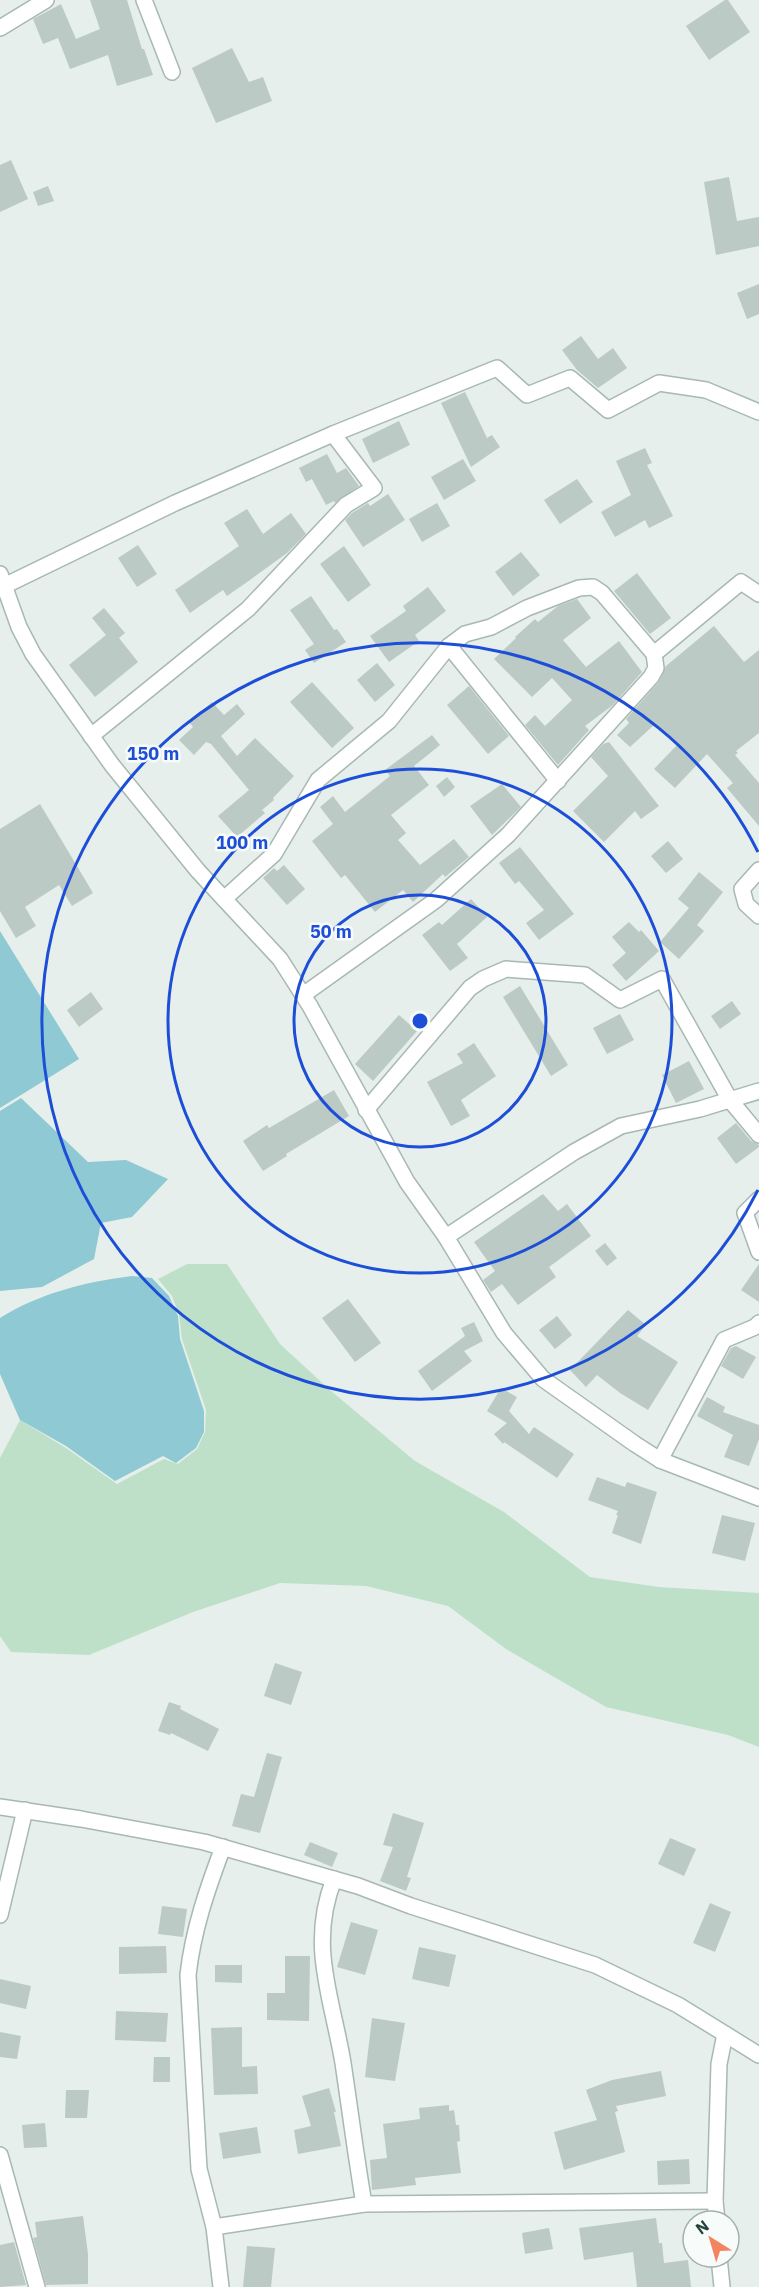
<svg xmlns="http://www.w3.org/2000/svg" width="759" height="2287" viewBox="0 0 759 2287" font-family="'IBM Plex Sans',sans-serif">
<style>
.green{fill:#bfe0c8}
.water{fill:#8ec9d4}
.building{fill:#bbcac4}
.lines{fill:none;stroke-linecap:round;stroke-linejoin:round}
.street-casing{stroke:#a8b8b2;stroke-width:18}
.street{stroke:#fff;stroke-width:15}
.ring{fill:none;stroke:#1d4ed8;stroke-width:3}
.centre{fill:#1d4ed8;stroke:#f7fbf9;stroke-width:3}
.ring-label{font-size:18px;text-anchor:middle;font-weight:bold;fill:#1d4ed8;stroke:#f7fbf9;stroke-width:5;stroke-linejoin:round;paint-order:stroke}
</style>
<rect width="100%" height="100%" fill="#e6efeb"/>
<polygon class="green" points="187,1264 227,1264 280,1344 331,1391 415,1461 504,1512 590,1577 659,1587 759,1593 759,1747 728,1735 606,1707 506,1649 448,1606 366,1586 280,1583 193,1612 89,1655 11,1652 0,1636 0,1458 20,1420 66,1448 117,1484 164,1459 178,1464 197,1449 205,1432 206,1410 182,1339 179,1315 172,1296 158,1279"/>
<g class="water">
<polygon points="0,931 79,1059 0,1108"/>
<polygon points="21,1098 88,1162 126,1160 168,1179 132,1217 101,1223 94,1259 42,1287 0,1291 0,1111"/>
<path d="M132 1276 152 1278 169 1296 178 1316 180 1339 204 1411V1432L196 1448 176 1463 163 1456 115 1481 66 1446 20 1420 0 1374V1318C40 1293 85 1282 132 1276Z"/>
</g>
<g class="building">
<polygon points="90,0 127,0 142,49 144,49 153,75 117,86 108,55 70,69 58,38 43,44 33,19 61,4 76,39 100,29"/>
<polygon points="725,0 728,0 750,32 709,60 686,26"/>
<polygon points="232,48 249,82 263,77 272,101 216,123 192,68"/>
<polygon points="11,160 28,199 0,212 0,165"/>
<polygon points="729,177 737,221 759,217 759,246 716,255 704,182"/>
<polygon points="48,186 54,201 38,206 33,192"/>
<polygon points="759,284 759,314 747,319 737,293"/>
<polygon points="581,336 598,359 613,348 627,368 598,388 577,370 562,350"/>
<polygon points="465,392 487,438 492,435 500,447 471,467 441,403"/>
<polygon points="399,421 410,445 373,463 362,439"/>
<polygon points="645,448 652,463 647,465 673,516 649,528 645,520 615,537 601,512 631,495 616,461"/>
<polygon points="327,454 337,473 346,468 359,486 335,503 334,501 326,505 312,479 306,482 299,468"/>
<polygon points="463,459 476,481 444,500 431,477"/>
<polygon points="577,479 593,502 560,524 544,500"/>
<polygon points="388,494 405,520 363,547 345,520 352,513 368,503 370,506"/>
<polygon points="437,503 450,526 422,542 409,519"/>
<polygon points="247,509 263,534 291,513 306,534 287,553 250,580 227,596 223,590 190,613 175,590 239,546 224,523"/>
<polygon points="138,545 157,574 137,587 118,558"/>
<polygon points="344,546 371,585 348,602 320,564"/>
<polygon points="521,552 540,575 513,596 495,572"/>
<polygon points="637,573 671,618 650,634 614,591"/>
<polygon points="428,587 446,611 415,635 419,641 389,662 370,636 406,611 403,606"/>
<polygon points="311,596 334,630 337,629 346,642 314,663 305,650 314,644 290,610"/>
<polygon points="577,599 591,618 563,640 586,667 619,641 642,672 613,705 585,726 589,730 558,765 525,725 535,715 545,726 572,700 552,678 532,697 494,659 516,638 515,637 535,619 538,622 558,606"/>
<polygon points="104,608 125,633 119,638 138,662 95,697 69,665 106,635 92,618"/>
<polygon points="714,626 744,662 759,650 759,733 736,751 738,753 735,755 759,783 759,826 727,788 733,783 707,754 675,788 654,769 677,745 655,724 630,747 617,735 629,723 626,719 658,683 666,666"/>
<polygon points="377,663 395,685 375,702 357,680"/>
<polygon points="312,682 354,728 332,748 290,702"/>
<polygon points="469,686 509,736 488,754 447,705"/>
<polygon points="212,702 224,715 237,704 245,714 221,736 237,756 255,738 294,776 273,798 274,800 262,810 265,813 237,837 218,816 249,790 211,744 206,742 194,755 179,740 193,727 189,722"/>
<polygon points="432,735 440,745 414,766 429,785 391,815 406,833 398,840 420,865 454,839 469,857 445,877 443,874 413,902 403,890 375,912 345,875 341,878 312,841 333,824 320,807 333,796 345,812 390,776 385,770"/>
<polygon points="609,742 659,806 641,819 635,811 604,842 573,811 608,776 591,757 603,744"/>
<polygon points="447,777 455,787 444,797 436,786"/>
<polygon points="502,784 521,807 492,835 470,806"/>
<polygon points="40,804 93,893 72,906 59,885 25,907 36,926 16,938 0,911 0,829"/>
<polygon points="668,841 683,859 666,873 651,856"/>
<polygon points="520,847 574,914 539,940 526,923 544,910 519,881 515,884 499,863"/>
<polygon points="284,865 305,889 287,905 263,878 274,868 277,871"/>
<polygon points="699,872 723,892 697,925 704,931 679,959 660,942 689,908 678,899"/>
<polygon points="471,899 487,917 457,944 468,958 450,971 422,935 439,922 442,925"/>
<polygon points="629,922 639,932 641,930 659,951 626,981 612,965 626,953 612,937"/>
<polygon points="520,986 568,1065 551,1076 503,997"/>
<polygon points="91,992 103,1009 79,1027 67,1010"/>
<polygon points="732,1001 741,1014 720,1029 711,1016"/>
<polygon points="620,1014 634,1040 607,1054 593,1028"/>
<polygon points="399,1015 417,1031 373,1081 355,1064"/>
<polygon points="474,1043 496,1076 461,1100 470,1116 451,1126 427,1082 463,1063 457,1054"/>
<polygon points="689,1061 704,1089 676,1103 662,1075"/>
<polygon points="334,1090 349,1116 286,1154 287,1156 263,1171 243,1141 267,1125 269,1128"/>
<polygon points="736,1123 751,1141 759,1145 759,1147 736,1164 717,1138"/>
<polygon points="543,1194 558,1211 567,1204 591,1236 549,1267 556,1277 518,1305 502,1284 491,1292 483,1280 495,1271 474,1242"/>
<polygon points="605,1243 617,1258 607,1266 595,1251"/>
<polygon points="759,1264 759,1302 741,1290"/>
<polygon points="348,1299 381,1343 355,1362 322,1318"/>
<polygon points="628,1310 646,1325 637,1336 678,1362 648,1410 620,1393 597,1375 586,1387 570,1370"/>
<polygon points="557,1316 572,1335 555,1349 539,1330"/>
<polygon points="474,1322 483,1341 464,1351 472,1361 432,1391 418,1371 465,1336 461,1328"/>
<polygon points="736,1346 756,1357 743,1379 721,1366 731,1348"/>
<polygon points="501,1388 517,1397 509,1411 529,1434 534,1427 574,1454 557,1478 504,1442 503,1444 494,1434 507,1423 487,1411"/>
<polygon points="707,1397 725,1407 723,1412 759,1425 759,1439 749,1466 724,1457 733,1435 697,1416"/>
<polygon points="597,1477 625,1487 627,1482 657,1492 641,1544 612,1533 618,1515 616,1515 618,1511 588,1500"/>
<polygon points="722,1515 755,1523 745,1561 712,1553"/>
<polygon points="275,1663 302,1672 291,1705 264,1696"/>
<polygon points="169,1702 181,1706 180,1709 219,1729 208,1751 171,1733 170,1735 158,1731"/>
<polygon points="267,1753 282,1757 260,1833 232,1826 241,1794 254,1797"/>
<polygon points="393,1813 424,1823 407,1877 411,1878 406,1891 380,1881 393,1847 383,1845"/>
<polygon points="670,1838 696,1849 684,1876 658,1864"/>
<polygon points="310,1842 338,1853 332,1867 304,1855"/>
<polygon points="710,1903 731,1912 715,1952 693,1943"/>
<polygon points="162,1906 187,1909 183,1937 158,1934"/>
<polygon points="351,1922 378,1930 365,1975 337,1967"/>
<polygon points="166,1946 167,1973 119,1974 119,1947"/>
<polygon points="419,1947 456,1955 449,1987 412,1979"/>
<polygon points="285,1956 310,1956 309,2021 267,2020 267,1993 285,1993"/>
<polygon points="215,1965 242,1965 242,1983 215,1982"/>
<polygon points="0,1979 31,1986 26,2009 0,2003"/>
<polygon points="116,2011 168,2013 166,2042 115,2040"/>
<polygon points="372,2018 405,2023 395,2081 365,2077"/>
<polygon points="242,2027 242,2067 257,2066 258,2094 214,2095 211,2028"/>
<polygon points="0,2032 21,2036 17,2059 0,2057"/>
<polygon points="154,2057 170,2057 170,2082 153,2082"/>
<polygon points="661,2071 666,2096 616,2106 618,2111 615,2112 625,2152 564,2170 554,2132 597,2120 586,2090 612,2080"/>
<polygon points="329,2088 336,2112 334,2112 341,2146 298,2154 294,2130 311,2126 302,2096"/>
<polygon points="66,2090 89,2090 87,2118 65,2118"/>
<polygon points="449,2105 449,2111 454,2110 456,2125 459,2125 460,2141 457,2142 461,2173 415,2178 416,2185 372,2190 370,2160 387,2158 383,2124 420,2119 419,2108"/>
<polygon points="45,2123 47,2147 24,2148 22,2125"/>
<polygon points="257,2127 261,2153 223,2159 219,2133"/>
<polygon points="689,2159 690,2184 658,2185 657,2161"/>
<polygon points="83,2216 88,2254 88,2284 46,2285 33,2238 37,2237 35,2222"/>
<polygon points="656,2218 659,2243 662,2243 664,2263 688,2260 691,2287 637,2287 633,2252 584,2260 579,2228"/>
<polygon points="549,2228 553,2249 525,2254 522,2233"/>
<polygon points="14,2242 26,2285 0,2287 0,2245"/>
<polygon points="247,2246 275,2248 271,2287 243,2287"/>
</g>
<g class="lines">
<defs>
<g id="street">
<polyline points="144,0 172,72"/>
<polyline points="0,28 46,0"/>
<polyline points="0,574 19,627 33,654 112,765 198,871 280,959 310,1006 407,1182 446,1237 504,1333 543,1379 635,1444 660,1460 759,1498"/>
<polyline points="4,586 175,503 333,434 497,368 527,395 570,378 608,410 659,383 706,390 759,412"/>
<polyline points="449,646 558,781"/>
<polyline points="654,654 741,582 759,594"/>
<polyline points="91,736 248,609 346,505 374,488 333,434"/>
<polyline points="759,870 742,889 746,904 759,916"/>
<polyline points="224,899 274,854 318,780 389,721 449,646 465,634 491,627 527,608 579,588 593,587 602,593 654,654 656,668 651,677 508,835 436,900 303,995"/>
<polyline points="366,1110 470,988 483,979 506,969 585,975 620,1000 662,979 730,1100 759,1135"/>
<polyline points="759,1199 745,1213 759,1252"/>
<polyline points="446,1237 574,1152 621,1126 700,1109 759,1091"/>
<polyline points="660,1460 724,1340 755,1327 759,1323"/>
<polyline points="0,1807 81,1819 204,1842 358,1886 411,1906 595,1965 678,2005 759,2055"/>
<path d="M334 1879C308 1945 332 1997 343 2063 350 2110 356 2157 364 2204"/>
<polyline points="0,1915 25,1810"/>
<polyline points="0,2155 37,2287"/>
<polyline points="717,2221 715,2201 719,2064 725,2034"/>
<polyline points="214,2227 364,2204 715,2201"/>
<polyline points="719,2257 722,2287"/>
<path d="M221 2287 214 2227 199 2169 188 1975C193 1930 207 1890 223 1847"/>
</g>
</defs>
<use href="#street" class="street-casing"/>
<use href="#street" class="street"/>
</g>
<g class="ring">
<circle cx="420" cy="1021" r="126"/>
<circle cx="420" cy="1021" r="252"/>
<path d="M758 1190A378 378 0 1 1 758 852"/>
</g>
<circle cx="420" cy="1021" r="9" class="centre"/>
<g class="ring-label">
<text x="153" y="760">150 m</text>
<text x="242" y="849">100 m</text>
<text x="331" y="938">50 m</text>
</g>
<g transform="translate(711 2239) rotate(323)"><circle r="28" fill="#f7fbf9" stroke="#a3b1ad" stroke-width="1.5"/>
<path d="M0-4.5L10 22L0 15L-10 22Z" fill="#f4845f"/>
<text y="-9" font-size="16" font-weight="bold" text-anchor="middle" fill="#24423a">N</text>
</g>
</svg>
